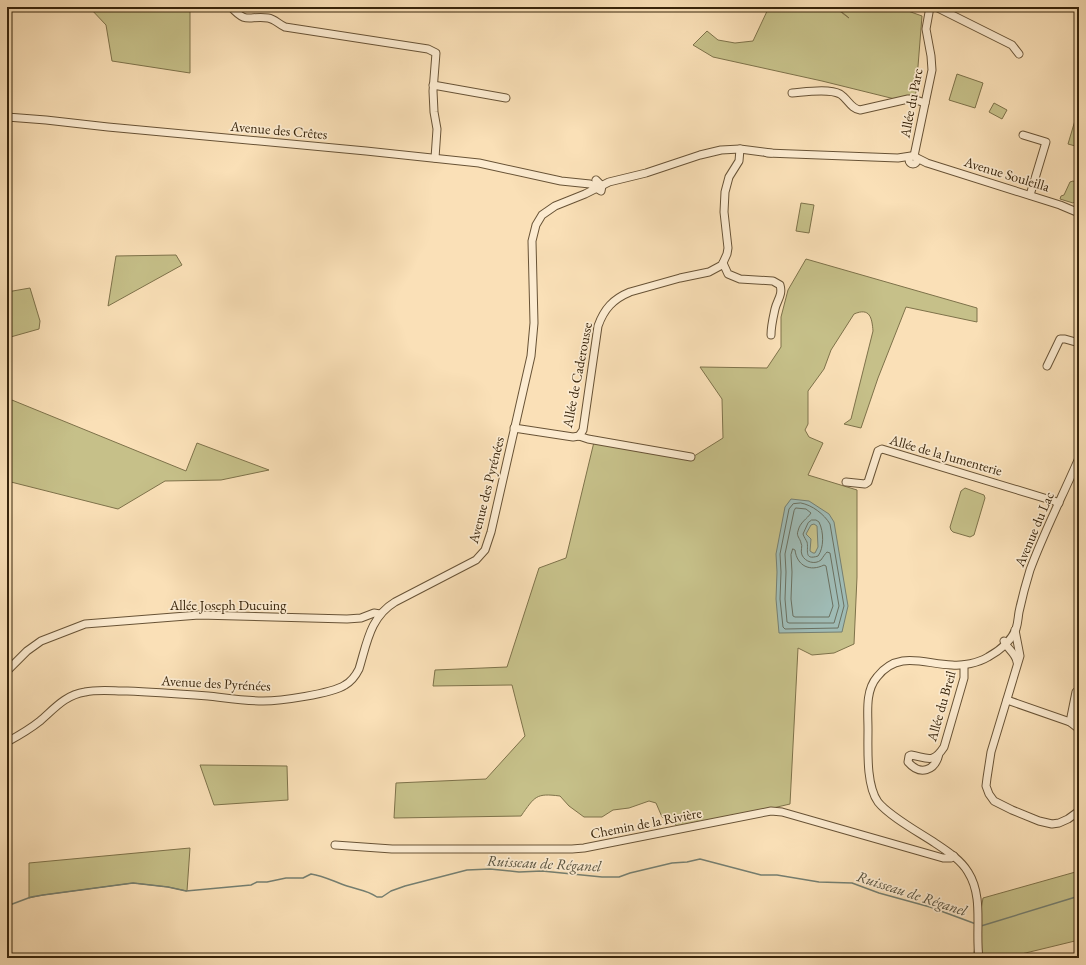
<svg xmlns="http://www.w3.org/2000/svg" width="1086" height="965" viewBox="0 0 1086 965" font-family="'EB Garamond',serif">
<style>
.green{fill:#c6c089;stroke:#7e724a}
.water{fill:#9fbbb5;stroke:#757f71;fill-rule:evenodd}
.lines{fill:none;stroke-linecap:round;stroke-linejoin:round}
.shore{stroke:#6b7060;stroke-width:1}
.stream{stroke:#757f71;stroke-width:1.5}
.minor-casing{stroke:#685336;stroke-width:9}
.minor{stroke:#fcebd0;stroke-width:7}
.labels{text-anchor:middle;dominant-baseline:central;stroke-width:3.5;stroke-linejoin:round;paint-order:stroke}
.street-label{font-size:14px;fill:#37240b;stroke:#fcebd0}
.water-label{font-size:15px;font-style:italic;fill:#56513e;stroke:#fcebd0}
</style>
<rect width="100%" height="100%" fill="#fae0b7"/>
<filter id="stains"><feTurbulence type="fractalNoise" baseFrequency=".005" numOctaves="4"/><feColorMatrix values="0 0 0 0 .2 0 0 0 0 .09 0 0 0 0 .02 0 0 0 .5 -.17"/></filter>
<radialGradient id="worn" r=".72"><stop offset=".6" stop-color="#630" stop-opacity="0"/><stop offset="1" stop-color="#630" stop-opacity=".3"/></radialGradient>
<g class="green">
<polygon points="89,7 190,7 190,73 112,61 106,25"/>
<polygon points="769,7 834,7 849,18 836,7 890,7 894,10 897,7 922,16 915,104 822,81 713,57 693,45 707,31 718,40 735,43 753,41"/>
<polygon points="957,74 983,83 975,108 949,100"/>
<polygon points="994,103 1007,110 1002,119 989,112"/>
<polygon points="1079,107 1079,147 1068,144"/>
<path d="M1073 181 1079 184C1079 191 1080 199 1073 203L1060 199 1061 196 1064 195 1070 182Z"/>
<polygon points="801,203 814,205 809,233 796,231"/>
<polygon points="176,255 182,265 108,306 116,256"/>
<path d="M806 259 977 308V322L906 307 878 378 861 428 844 424 851 419 873 331C872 318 870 307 854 314L831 350 824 369 808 391V424L805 430 809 437 823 443 808 475 857 490V577L854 644 834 653 812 655 798 648 790 804 679 830 674 822 662 817 656 803 649 801 629 808 613 810 602 817H584L569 806 560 796C536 793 535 796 521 816L394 818 396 783 486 779 525 736 512 685 433 686 435 670 507 667 539 568 566 558 594 442 691 458 723 438 722 399 700 367 767 368 781 347V317L788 290Z"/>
<polygon points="30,288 40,321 39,329 7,338 7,292"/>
<polygon points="7,398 186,471 197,443 269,470 221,480 165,481 118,509 7,481"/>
<polygon points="965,488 984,495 985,498 974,535 970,537 953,532 951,530 950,527 961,491"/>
<polygon points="200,765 287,766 288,800 214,805"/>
<polygon points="190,848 187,891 168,887 133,883 43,895 29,898 29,863"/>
<polygon points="1079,871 1079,940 1005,958 973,958 983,898"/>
</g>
<path class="water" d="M791 499 809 501 829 514 834 522 848 606 842 632 779 633 776 599 777 572 776 554 785 507ZM814 524 817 526 818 547 815 553H813L810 551 811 539 806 534 811 525Z"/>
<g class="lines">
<g class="shore">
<path d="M801 503C812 505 824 514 830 524L844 606 838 628 785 629 783 627 780 599 781 572 780 554 789 509 793 504Z"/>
<path d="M796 508 806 509 811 513C807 519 800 522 798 531 796 536 800 538 801 543 803 546 800 551 802 555 805 562 815 565 821 560 823 557 825 554 827 552L830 553 839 606 834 623H789L787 622 785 599 786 572 785 554 794 511Z"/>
<path d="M812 520H816L819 522C824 532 824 548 818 556 803 561 809 549 807 542 806 540 804 537 803 534L808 523Z"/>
<path d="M793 549 795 550C797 566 810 572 824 565L826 566 833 606 829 617H795L793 616 791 599 792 572 791 555Z"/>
</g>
<g class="stream">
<path d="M7 906 31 897 43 895 133 883 168 887 186 891 251 885 257 882H267L286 878H303L311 874C324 876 335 882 347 886 359 890 367 890 377 897H382L391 891 405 886 467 870 490 869 519 872 542 871 602 877H619L630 873 672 863 687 862 700 859 761 875H777L819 882 852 883 879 893 930 907 976 924"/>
<polyline points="981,926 1079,896"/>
</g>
<defs>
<g id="minor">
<path d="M231 7C247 25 249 15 268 18 275 19 278 24 285 27L428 49 436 53 433 91 434 112 437 129 435 158"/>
<polyline points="936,7 1012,45 1019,54"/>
<polyline points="433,85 506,98"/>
<path d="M792 93C805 92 829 88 840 94 848 99 851 109 860 110L908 99H913L925 103"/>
<polyline points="7,117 46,120 108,127 366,151 479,163 561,181 590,184 601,191 602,186 596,180"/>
<polyline points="1023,135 1046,142 1030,195"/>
<polyline points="767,153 898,158 911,156"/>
<polyline points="914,156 932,70 931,56 926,29 930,7"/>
<circle cx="913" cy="160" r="4"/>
<polyline points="917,158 927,163 1060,205 1079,213"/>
<path d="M723 263 728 274 740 279 773 281 780 285C783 295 777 300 775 309 773 318 771 326 771 335"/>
<polyline points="1047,366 1060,339 1065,339 1079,343"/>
<polyline points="514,428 573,437 579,436 588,439 691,457"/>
<path d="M579 436 583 430 598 326C604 309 613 299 630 292L680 278 709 272 722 265 727 254 728 248 724 212 725 192 729 177 739 161 740 149"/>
<polyline points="846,482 865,484 868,482 878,451 882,449 1054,501 1059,503"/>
<polyline points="1015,630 1020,656 991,752 987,778 986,786 989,794 994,801 1012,810 1039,821 1052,824 1059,823 1068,819 1079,811"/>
<path d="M1004 641C1007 649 1016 653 1017 662"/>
<polyline points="7,671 27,651 41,641 85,624 199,615 347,619 361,618 374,613 380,614"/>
<polyline points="1007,700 1070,722 1079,729"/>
<polyline points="1070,722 1076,692"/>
<path d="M7 742C18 736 30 729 40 721 54 709 65 695 85 692 98 689 113 691 127 691 154 692 181 694 208 696 226 698 245 701 263 701 280 701 331 694 345 685 352 681 356 675 359 669 367 643 370 617 395 602L476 560 485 550 491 532 531 356 534 323 532 241 536 225 542 215 555 206 585 194 609 182 646 173 700 155 721 150 740 149 771 153"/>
<path d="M939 754C935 771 920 776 908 762L909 756 911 755C928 758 933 764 944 747L964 678V665"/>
<polyline points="335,845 392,849 572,849 584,848 771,811 782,812 943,858 951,858 954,856"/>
<path d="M979 958C975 930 984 897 968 872 961 860 947 851 935 843 920 833 889 816 878 802 866 785 868 750 868 729 868 713 865 691 877 677 898 650 924 664 952 665 963 666 978 663 988 657 999 651 1011 641 1016 629 1018 623 1018 618 1019 612 1022 598 1026 583 1030 570 1044 532 1063 495 1079 458"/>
</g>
</defs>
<use href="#minor" class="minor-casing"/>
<use href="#minor" class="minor"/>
</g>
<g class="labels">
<g class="street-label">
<text transform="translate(911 103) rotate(-79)">Allée du Parc</text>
<text transform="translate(279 130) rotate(5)">Avenue des Crêtes</text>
<text transform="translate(1007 174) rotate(17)">Avenue Souleilla</text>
<text transform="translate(577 375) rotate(-79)">Allée de Caderousse</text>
<text transform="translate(946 455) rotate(16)">Allée de la Jumenterie</text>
<text transform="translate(486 490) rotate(-76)">Avenue des Pyrénées</text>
<text transform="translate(1034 529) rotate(-67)">Avenue du Lac</text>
<text x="228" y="605">Allée Joseph Ducuing</text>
<text transform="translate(216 683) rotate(3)">Avenue des Pyrénées</text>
<text transform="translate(941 706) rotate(-74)">Allée du Breil</text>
<text transform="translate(646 823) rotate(-11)">Chemin de la Rivière</text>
</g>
<g class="water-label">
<text transform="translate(544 863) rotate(3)">Ruisseau de Réganel</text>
<text transform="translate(912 893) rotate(18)">Ruisseau de Réganel</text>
</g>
</g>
<rect width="1086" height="965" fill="none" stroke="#fae0b7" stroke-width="24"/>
<rect x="8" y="8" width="1070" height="949" fill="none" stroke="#37240b" stroke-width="2"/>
<rect x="12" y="12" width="1062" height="941" fill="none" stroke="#37240b"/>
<rect width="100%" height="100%" filter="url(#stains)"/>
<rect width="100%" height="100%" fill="url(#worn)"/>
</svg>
